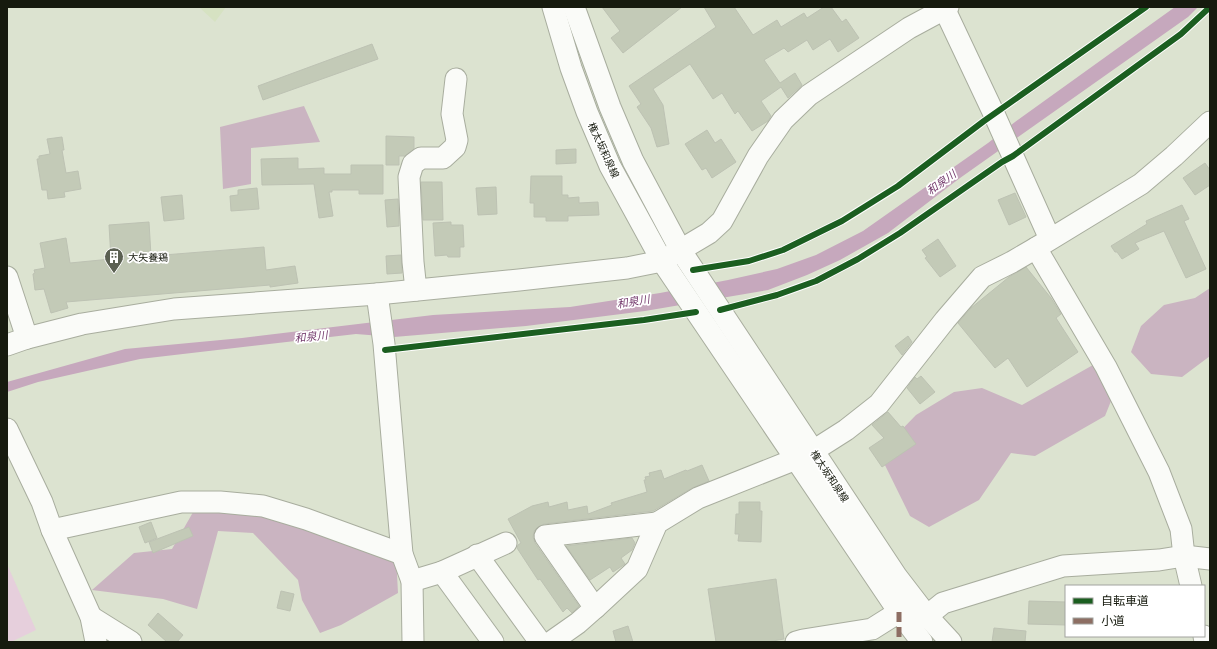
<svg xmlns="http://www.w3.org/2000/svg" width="1217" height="649" viewBox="0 0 1217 649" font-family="'Golos Text','Noto Sans JP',sans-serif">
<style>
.built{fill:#d6e2c2}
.green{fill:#e6cfdc}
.forest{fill:#cab4c1}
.water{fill:#c6a8bd}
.building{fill:#c3cab7;stroke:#bdc2b3}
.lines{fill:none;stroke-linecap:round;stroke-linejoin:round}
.minor-casing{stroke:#a8ad9e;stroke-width:23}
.minor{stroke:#fafbf8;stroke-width:21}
.quiet{stroke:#8d6e63;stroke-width:5;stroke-dasharray:10 5;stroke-linecap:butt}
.cycleway-casing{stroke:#fff;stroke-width:8}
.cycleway{stroke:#1b5e20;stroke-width:6}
.labels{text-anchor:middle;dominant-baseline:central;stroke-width:3.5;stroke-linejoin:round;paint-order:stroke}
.street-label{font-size:10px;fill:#161a0e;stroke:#fff}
.poi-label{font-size:10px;fill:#161a0e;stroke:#fff;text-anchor:start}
.water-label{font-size:11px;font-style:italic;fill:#73396c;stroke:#fff}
</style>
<rect width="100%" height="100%" fill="#dce3d0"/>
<polygon class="built" points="199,7 226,7 215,22"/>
<polygon class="green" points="7,564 36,630 11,642 7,642"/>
<g class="forest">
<polygon points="304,106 320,142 251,148 251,184 223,189 220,127"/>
<polygon points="1210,288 1210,356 1182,377 1151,374 1131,352 1141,326 1164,305 1195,298"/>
<polygon points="1093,365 1113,396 1105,416 1035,456 1011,453 979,500 929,527 910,516 879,453 916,415 954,392 982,388 1022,405"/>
<polygon points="196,507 258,513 396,556 398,593 341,625 320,633 302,600 298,580 253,533 218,531 197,609 163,599 92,590 134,553 172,549"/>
</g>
<polygon class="water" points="1175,7 1198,7 1188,17 960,178 888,233 840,260 807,275 768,290 645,311 526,326 394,337 356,334 140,359 38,382 7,392 7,382 125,349 242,338 433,315 570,307 660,293 728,280 777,269 816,255 863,231 988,143 1015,122"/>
<g class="building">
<polygon points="602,7 682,7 623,53 611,38 620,31"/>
<polygon points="704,7 734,7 753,35 777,20 781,27 804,13 807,18 824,7 831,7 842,22 846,19 859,38 838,52 830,39 813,50 807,40 788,52 784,48 764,60 780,83 795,73 802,85 788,98 781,87 761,101 771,116 768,121 752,131 738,111 735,114 722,93 713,99 690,64 653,89 663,105 669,144 657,147 651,128 637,107 641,104 629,86 716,27"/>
<polygon points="372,44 378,59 263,100 258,86"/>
<polygon points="707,130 715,143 721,139 736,162 712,178 706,168 702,170 685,144"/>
<polygon points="386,136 414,137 414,149 405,156 399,156 399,165 386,165"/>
<polygon points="62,137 64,150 62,150 66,173 78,171 81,189 64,192 65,197 48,199 47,190 42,190 37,159 39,159 39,156 50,154 47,139"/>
<polygon points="576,149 576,163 556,164 556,150"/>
<polygon points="298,158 298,169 324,168 324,174 351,174 351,165 383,165 383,194 359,194 359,190 332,190 332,192 329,192 333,216 319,218 314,184 262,185 261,159"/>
<polygon points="1205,163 1210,170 1210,185 1195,195 1183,178"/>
<polygon points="531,176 562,176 562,195 568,195 568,198 579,197 579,203 598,202 599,215 568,216 568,221 546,221 546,217 534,217 534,203 530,203"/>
<polygon points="421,182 442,182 443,220 423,220"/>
<polygon points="496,187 497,214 478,215 476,188"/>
<polygon points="257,188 259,209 231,211 230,196 238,195 238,190"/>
<polygon points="1015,193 1026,217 1009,225 998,200"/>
<polygon points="182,195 184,219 164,221 161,197"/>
<polygon points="398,199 399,226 387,227 385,200"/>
<polygon points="1182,205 1189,219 1184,221 1206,269 1186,278 1164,231 1135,243 1139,249 1122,259 1117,252 1115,252 1111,246 1147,224 1146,221"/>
<polygon points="149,222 151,256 264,247 266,270 295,266 298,283 270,287 270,285 66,302 68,308 51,313 44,289 35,290 33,274 35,273 34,270 45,268 40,243 66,238 70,263 111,259 109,225"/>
<polygon points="451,222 451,225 463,225 464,247 460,247 460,257 448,257 447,255 435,256 433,223"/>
<polygon points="938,239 956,266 940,277 925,258 927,257 922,250"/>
<polygon points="401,255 402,273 387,274 386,256"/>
<polygon points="1026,267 1051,298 1061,314 1056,318 1078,352 1027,387 1008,358 995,368 958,323 971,308 1009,277"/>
<polygon points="908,336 912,342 902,355 895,346"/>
<polygon points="921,376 935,392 920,404 907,388 915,377 917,379"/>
<polygon points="888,412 901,427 903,426 916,444 882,467 869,448 884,438 872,425"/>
<polygon points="702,465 709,481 692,488 653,511 544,524 538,527 534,531 533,537 535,543 579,606 572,613 567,608 563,612 540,579 538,580 517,548 518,545 521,543 508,519 532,506 548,502 549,507 567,502 568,510 587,506 588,514 612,505 611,503 647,492 644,480 646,480 645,477 650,476 649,473 661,470 664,479 686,470 687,471"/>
<polygon points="739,502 760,502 760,511 762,511 761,542 738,541 739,534 735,534 736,514 739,514"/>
<polygon points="151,522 157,538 145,543 139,527"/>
<polygon points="189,527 193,536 153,553 149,542"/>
<polygon points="632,538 635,543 632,550 621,558 625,564 613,572 610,567 590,580 566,546"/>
<polygon points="776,579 784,639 767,642 716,642 708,589"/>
<polygon points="281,591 294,594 290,611 277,608"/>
<polygon points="1029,601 1066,602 1066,625 1028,624"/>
<polygon points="158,613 183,635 177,642 167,642 148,625"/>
<polygon points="628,626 633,642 616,642 613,631"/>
<polygon points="994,628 1026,631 1025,642 992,642"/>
</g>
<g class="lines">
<defs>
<g id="minor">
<polyline points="553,7 571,68 587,112 610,166 662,261 899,612 922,642"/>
<polyline points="574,7 610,107 633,161 681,251 897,577 927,616 951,642"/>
<polyline points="944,8 994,114 1050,239"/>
<polyline points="1036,248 1106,367 1159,472 1181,529 1184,556 1191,586"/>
<polyline points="7,277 27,338"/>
<polyline points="416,290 413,262 409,177 413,164 421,158 443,158 455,147 457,140 452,114 456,79"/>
<polyline points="377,294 384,344 402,554 412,581 413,642"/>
<polyline points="7,345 27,338 82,324 174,309 377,294 519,280 627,268 662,261 709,233 722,221 758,156 783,120 809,95 909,28 948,7"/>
<polyline points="7,429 42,502 52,530 91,617 96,642"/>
<polyline points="813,451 846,430 879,404 945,320 982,277 1012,262 1036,248 1141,184 1174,156 1210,122"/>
<polyline points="52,530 181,502 220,502 263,506 306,519 402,554"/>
<polyline points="477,555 540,642"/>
<polyline points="442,572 493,642"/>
<polyline points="412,581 442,572 506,543"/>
<polyline points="595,608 545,536 657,523"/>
<polyline points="927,616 943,603 1063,566 1159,560 1184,556 1210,559"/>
<polyline points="91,617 131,642"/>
<polyline points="1204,636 1205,642"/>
<polyline points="551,642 578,623 595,608 637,569 657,523 698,498 796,459"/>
<polyline points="796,642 803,640 872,629 899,612"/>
</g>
</defs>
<use href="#minor" class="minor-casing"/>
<use href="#minor" class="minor"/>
<polyline class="quiet" points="899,612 899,642"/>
<defs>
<g id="cycleway">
<polyline points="693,270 749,261 783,250 842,221 898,186 984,121 1146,7"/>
<polyline points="720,310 777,295 816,281 858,259 900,233 1002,162 1013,156 1181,34 1210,7"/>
<polyline points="385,350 644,320 696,312"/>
</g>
</defs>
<use href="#cycleway" class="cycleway-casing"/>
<use href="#cycleway" class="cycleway"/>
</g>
<defs>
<symbol id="building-pin" viewBox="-11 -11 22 30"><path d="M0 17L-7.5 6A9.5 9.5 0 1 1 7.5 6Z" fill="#5b6052" stroke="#fff"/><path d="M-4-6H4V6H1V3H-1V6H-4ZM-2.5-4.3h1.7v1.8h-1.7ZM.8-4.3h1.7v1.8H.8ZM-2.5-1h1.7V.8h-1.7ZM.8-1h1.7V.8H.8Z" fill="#fff"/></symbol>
</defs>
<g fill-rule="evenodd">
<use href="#building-pin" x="103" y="246" width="22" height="30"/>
</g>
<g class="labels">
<g class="street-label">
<text transform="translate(604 150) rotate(65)">権太坂和泉線</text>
<text transform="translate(830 476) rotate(56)">権太坂和泉線</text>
</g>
<g class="poi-label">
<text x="128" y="257">大矢養鶏</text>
</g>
<g class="water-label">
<text transform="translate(941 182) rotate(-36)">和泉川</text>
<text transform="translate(633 301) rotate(-9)">和泉川</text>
<text transform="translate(311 336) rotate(-6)">和泉川</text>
</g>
</g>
<rect width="1217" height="649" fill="none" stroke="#161a0e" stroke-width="16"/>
<rect x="1065" y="585" width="140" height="52" fill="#ffffff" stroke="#a2a39f"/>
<rect x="1073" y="598" width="20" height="6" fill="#1b5e20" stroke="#a2a39f"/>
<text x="1101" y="605" font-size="12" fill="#161a0e">自転車道</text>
<rect x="1073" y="618" width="20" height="6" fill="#8d6e63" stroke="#a2a39f"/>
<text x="1101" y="625" font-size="12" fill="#161a0e">小道</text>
</svg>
